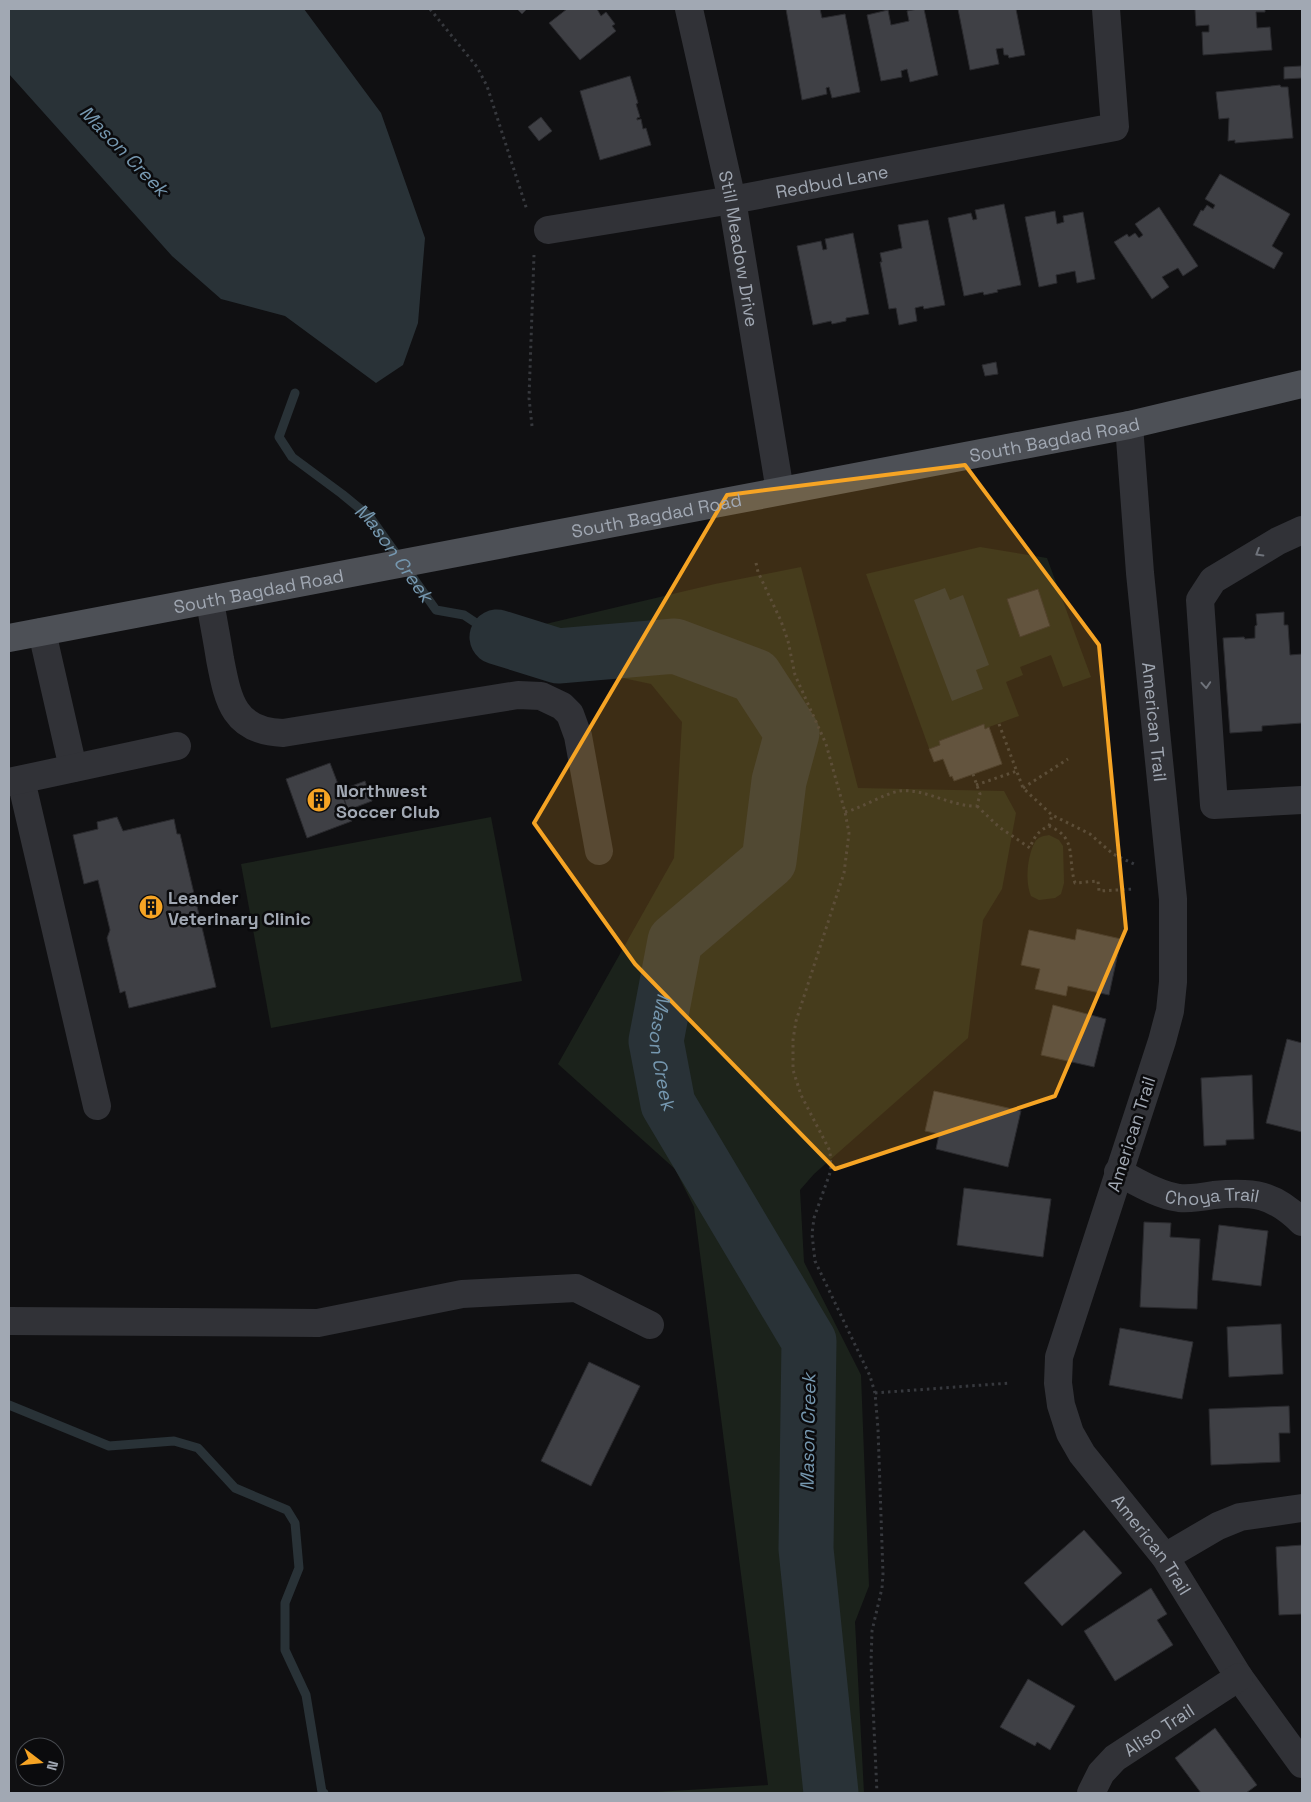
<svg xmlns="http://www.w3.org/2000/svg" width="1311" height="1802" viewBox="0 0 1311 1802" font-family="'Space Grotesk',sans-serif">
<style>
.green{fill:#1b221b}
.water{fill:#293237}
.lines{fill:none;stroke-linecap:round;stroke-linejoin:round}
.stream{stroke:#293237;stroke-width:9}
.river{stroke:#293237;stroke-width:55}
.building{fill:#3f4045;stroke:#2a2a2e}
.path{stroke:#37393e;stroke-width:3;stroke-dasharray:2.5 4;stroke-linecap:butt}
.minor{stroke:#313237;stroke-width:28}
.major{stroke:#4d5056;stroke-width:28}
.oneway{stroke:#6f737b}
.marked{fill:#f6a424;fill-opacity:0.2;stroke:#f6a424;stroke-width:4;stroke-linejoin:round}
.labels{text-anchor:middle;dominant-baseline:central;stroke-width:5;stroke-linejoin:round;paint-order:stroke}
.street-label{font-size:18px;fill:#a1a8b3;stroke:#0b0b0d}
.poi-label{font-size:18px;font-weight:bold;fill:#a1a8b3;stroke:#0b0b0d;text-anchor:start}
.water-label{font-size:19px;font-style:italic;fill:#7698b0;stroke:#0b0b0d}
</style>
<rect width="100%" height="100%" fill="#101012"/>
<g class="green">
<polygon points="980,547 1047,558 1091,677 1063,687 1051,655 1020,667 1023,675 1006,682 1019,716 989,727 1002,764 954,781 952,776 950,777 943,759 934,762 866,574"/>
<polygon points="801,567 858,788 1004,791 1016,813 1002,889 983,920 968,1038 814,1174 800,1190 804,1262 861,1375 869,1586 855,1622 864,1793 640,1793 768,1785 694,1207 675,1169 558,1064 674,858 682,722 651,684 501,652 520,630 715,584"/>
<polygon points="491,817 522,981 271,1028 241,864"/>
<path d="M1049 835 1059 840 1063 846 1064 883 1061 894 1055 898 1039 900 1031 896C1025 882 1027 856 1035 842 1038 837 1043 836 1049 835Z"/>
</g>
<g class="water">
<polygon points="9,9 304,9 381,113 425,238 418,323 403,365 376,383 285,316 221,299 172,256 9,74"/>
<polygon points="945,588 950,600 963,595 989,665 976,670 983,689 952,701 914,600"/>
</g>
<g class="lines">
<g class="stream">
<path id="s1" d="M295 393 279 437 292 457 342 494 370 517 436 610 464 615 497 637"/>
<polyline points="9,1405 109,1446 174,1441 198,1448 235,1488 287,1510 295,1523 299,1568 285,1603 285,1650 306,1695 322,1792 324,1793"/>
</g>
<path class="river" id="s2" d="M497 637 558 656 675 646 755 676 792 733 779 781 769 861 675 941 656 1041 668 1104 809 1341 806 1549 831 1793"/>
</g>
<g class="building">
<polygon points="517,9 527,9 522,14"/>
<polygon points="567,9 597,9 601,16 606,12 615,24 612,26 616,31 580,60 549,23"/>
<polygon points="786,9 820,9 822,18 845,14 860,92 832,98 829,87 826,88 827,94 802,100"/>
<polygon points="918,9 924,9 938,75 910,82 907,69 901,71 902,77 881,81 867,15 888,10 891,25 909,21 907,11"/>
<polygon points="958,9 1016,9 1025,55 1009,58 1008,55 1004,55 1003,48 996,49 999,64 970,70"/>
<polygon points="1195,9 1265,9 1265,12 1256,12 1257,28 1270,27 1272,50 1203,55 1202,32 1209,32 1209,25 1196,26"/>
<polygon points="1301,66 1302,78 1284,79 1284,67"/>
<polygon points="630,76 638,103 636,104 640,117 637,118 637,120 641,119 643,129 646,128 651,145 600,160 580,91"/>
<polygon points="1280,85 1281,87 1288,87 1293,138 1235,143 1235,140 1228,141 1229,118 1219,119 1216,92"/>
<polygon points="541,117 552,131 539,141 528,127"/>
<polygon points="1220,174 1290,214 1272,246 1283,253 1274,269 1193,225 1201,210 1203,211 1207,205 1213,209 1215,205 1205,199"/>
<polygon points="1004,204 1021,285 997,290 998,292 984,295 983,292 964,296 948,218 971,213 973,220 977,219 975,210"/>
<polygon points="1159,207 1198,266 1183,276 1178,268 1162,277 1169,287 1152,299 1114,242 1127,234 1129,237 1135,233 1139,238 1143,235 1135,224"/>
<polygon points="1055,211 1057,224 1064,222 1063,216 1083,212 1095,279 1077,283 1075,271 1056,275 1057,283 1039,287 1025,217"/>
<polygon points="928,220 945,305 924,309 923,306 915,308 917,321 899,325 896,308 889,309 880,262 882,262 880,253 902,248 898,225"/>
<polygon points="853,233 869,314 846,318 846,321 832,324 831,321 813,325 797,246 821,241 823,250 827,249 825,239"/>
<polygon points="996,362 998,374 985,376 982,365"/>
<polygon points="1038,589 1050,626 1020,637 1007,599"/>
<polygon points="1284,612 1284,625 1288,625 1290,655 1302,654 1302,723 1262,726 1262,731 1230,733 1223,638 1244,637 1245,639 1255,638 1255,626 1257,625 1256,614"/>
<polygon points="984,724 985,729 989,727 1002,764 954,781 952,776 950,777 943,759 934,762 929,749 940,745 939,741"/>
<polygon points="330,763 352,821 307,838 286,779"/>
<polygon points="365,781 372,801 348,810 341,790"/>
<polygon points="117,817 123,831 174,819 177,834 180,834 216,987 129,1008 125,991 120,993 107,938 110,930 98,880 84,884 73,835 98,829 97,822"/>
<polygon points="1077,929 1121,939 1109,995 1068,986 1066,996 1035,989 1040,969 1021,965 1029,930 1075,940"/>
<polygon points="1053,1005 1106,1019 1094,1067 1041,1055"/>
<polygon points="1287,1039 1302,1043 1302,1132 1266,1123"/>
<polygon points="1252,1075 1254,1139 1226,1140 1226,1145 1204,1146 1201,1078"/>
<polygon points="934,1091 1021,1111 1008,1167 936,1149 939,1134 925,1131"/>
<polygon points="964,1188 1051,1199 1043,1257 957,1245"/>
<polygon points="1144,1222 1171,1223 1170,1237 1200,1239 1197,1309 1140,1307"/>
<polygon points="1219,1225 1268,1231 1261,1286 1212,1280"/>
<polygon points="1281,1324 1283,1374 1229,1377 1227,1327"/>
<polygon points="1120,1328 1193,1342 1182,1399 1109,1385"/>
<polygon points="589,1362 640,1386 591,1486 541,1461"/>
<polygon points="1289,1406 1290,1433 1279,1433 1280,1462 1211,1465 1209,1409"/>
<polygon points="1084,1530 1122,1573 1062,1626 1024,1583"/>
<polygon points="1302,1545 1302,1614 1279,1615 1276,1547"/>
<polygon points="1151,1588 1167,1614 1157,1620 1173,1645 1115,1681 1084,1631"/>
<polygon points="1028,1679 1075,1706 1050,1750 1037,1742 1035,1746 1000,1727"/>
<polygon points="1215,1728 1257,1785 1246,1793 1201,1793 1175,1758"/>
</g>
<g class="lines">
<g class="path">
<polyline points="430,9 477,67 487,86 527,210"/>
<polyline points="532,426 529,398 534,255"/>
<polyline points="756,563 758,572 781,621 788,641 795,675 826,744 845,812 849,833 844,873 796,1021 793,1040 793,1070 801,1095 830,1151 831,1170 814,1218 812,1234 815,1261 870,1376 875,1393 878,1429 883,1574 882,1588 872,1631 871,1662 877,1793"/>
<polyline points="999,724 1023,788 1052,815 1090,834 1113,854 1134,864"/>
<polyline points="976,785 1017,771"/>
<polyline points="1023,788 1068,759"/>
<path d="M977 806 999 827 1030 848C1034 837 1038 831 1049 826 1078 838 1067 858 1075 883L1098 881 1099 891 1135 889"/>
<path d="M845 812C862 808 885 793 900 791 924 788 952 807 977 806L980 794 973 774"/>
<polyline points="1049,826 1052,815"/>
<polyline points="875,1393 1010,1383"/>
</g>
<g class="minor">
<path id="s3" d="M689 9 732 200 780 491"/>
<path id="s4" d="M548 230 732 200 1115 127 1106 9"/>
<path id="s5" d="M1129 425 1140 573 1173 899V982L1170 1011 1162 1041 1059 1357 1058 1383 1061 1405 1070 1433 1082 1454 1165 1557 1239 1677 1302 1764"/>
<polyline points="1302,530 1278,541 1213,580 1200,600 1214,805 1302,800"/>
<path d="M210 601C213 620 217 639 220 659 228 700 233 731 283 733L518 695 541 696 562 706 570 714 578 736 599 851"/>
<polyline points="42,632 73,768"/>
<polyline points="21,780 97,1106"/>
<polyline points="9,782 177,746"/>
<path id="s6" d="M1118 1172C1137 1182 1158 1195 1179 1198 1190 1199 1203 1197 1214 1195 1253 1191 1274 1194 1302 1222"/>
<polyline points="9,1321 318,1323 462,1294 576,1288 650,1325"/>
<polyline points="1165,1557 1218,1526 1240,1517 1302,1508"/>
<path id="s7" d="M1091 1793 1101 1773 1115 1758 1239 1677"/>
</g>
<path class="major" id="s8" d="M9 638 1129 425 1302 384"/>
</g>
<defs><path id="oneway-chevron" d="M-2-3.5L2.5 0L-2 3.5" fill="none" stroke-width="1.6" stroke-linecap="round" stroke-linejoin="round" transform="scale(1.25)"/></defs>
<g class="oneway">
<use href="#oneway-chevron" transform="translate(1259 553) rotate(149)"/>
<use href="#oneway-chevron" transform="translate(1206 685) rotate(86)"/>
</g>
<path class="marked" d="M965 465 1099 645 1126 929 1055 1096 835 1169 635 964 534 823 727 495Z"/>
<defs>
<symbol id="building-disc" viewBox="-11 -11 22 22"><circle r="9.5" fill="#f6a424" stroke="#0b0b0d"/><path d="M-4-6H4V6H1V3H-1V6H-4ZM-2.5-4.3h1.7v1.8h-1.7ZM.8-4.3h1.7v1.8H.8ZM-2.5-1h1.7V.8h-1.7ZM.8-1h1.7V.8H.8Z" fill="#111"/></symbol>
</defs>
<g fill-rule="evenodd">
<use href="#building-disc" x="305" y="786" width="28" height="28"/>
<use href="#building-disc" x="137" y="893" width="28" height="28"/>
</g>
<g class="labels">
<g class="street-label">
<text stroke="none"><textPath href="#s4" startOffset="288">Redbud Lane</textPath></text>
<text stroke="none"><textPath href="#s3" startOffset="245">Still Meadow Drive</textPath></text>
<text stroke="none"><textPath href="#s8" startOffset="1064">South Bagdad Road</textPath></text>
<text stroke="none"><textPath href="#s8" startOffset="659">South Bagdad Road</textPath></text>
<text stroke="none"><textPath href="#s8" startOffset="254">South Bagdad Road</textPath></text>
<text stroke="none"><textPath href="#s5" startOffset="298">American Trail</textPath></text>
<text transform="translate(1131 1134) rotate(-72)">American Trail</text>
<text stroke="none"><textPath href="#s6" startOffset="100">Choya Trail</textPath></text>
<text stroke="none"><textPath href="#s5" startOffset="1168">American Trail</textPath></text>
<text stroke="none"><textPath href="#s7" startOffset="95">Aliso Trail</textPath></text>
</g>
<g class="poi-label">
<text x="336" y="790">Northwest<tspan x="336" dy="21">Soccer Club</tspan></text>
<text x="168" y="897">Leander<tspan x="168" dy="21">Veterinary Clinic</tspan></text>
</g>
<g class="water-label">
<text transform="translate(124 151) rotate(46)">Mason Creek</text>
<text stroke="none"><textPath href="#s1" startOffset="212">Mason Creek</textPath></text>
<text stroke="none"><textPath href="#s2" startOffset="701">Mason Creek</textPath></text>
<text transform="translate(808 1432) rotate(-89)">Mason Creek</text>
</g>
</g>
<rect width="1311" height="1802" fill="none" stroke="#a1a8b3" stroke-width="20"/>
<g transform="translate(40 1762) rotate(106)"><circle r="24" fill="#0b0b0d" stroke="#474a4f"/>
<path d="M0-4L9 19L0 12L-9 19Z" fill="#f6a424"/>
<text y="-8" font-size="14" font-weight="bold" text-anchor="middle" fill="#a1a8b3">N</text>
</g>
</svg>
